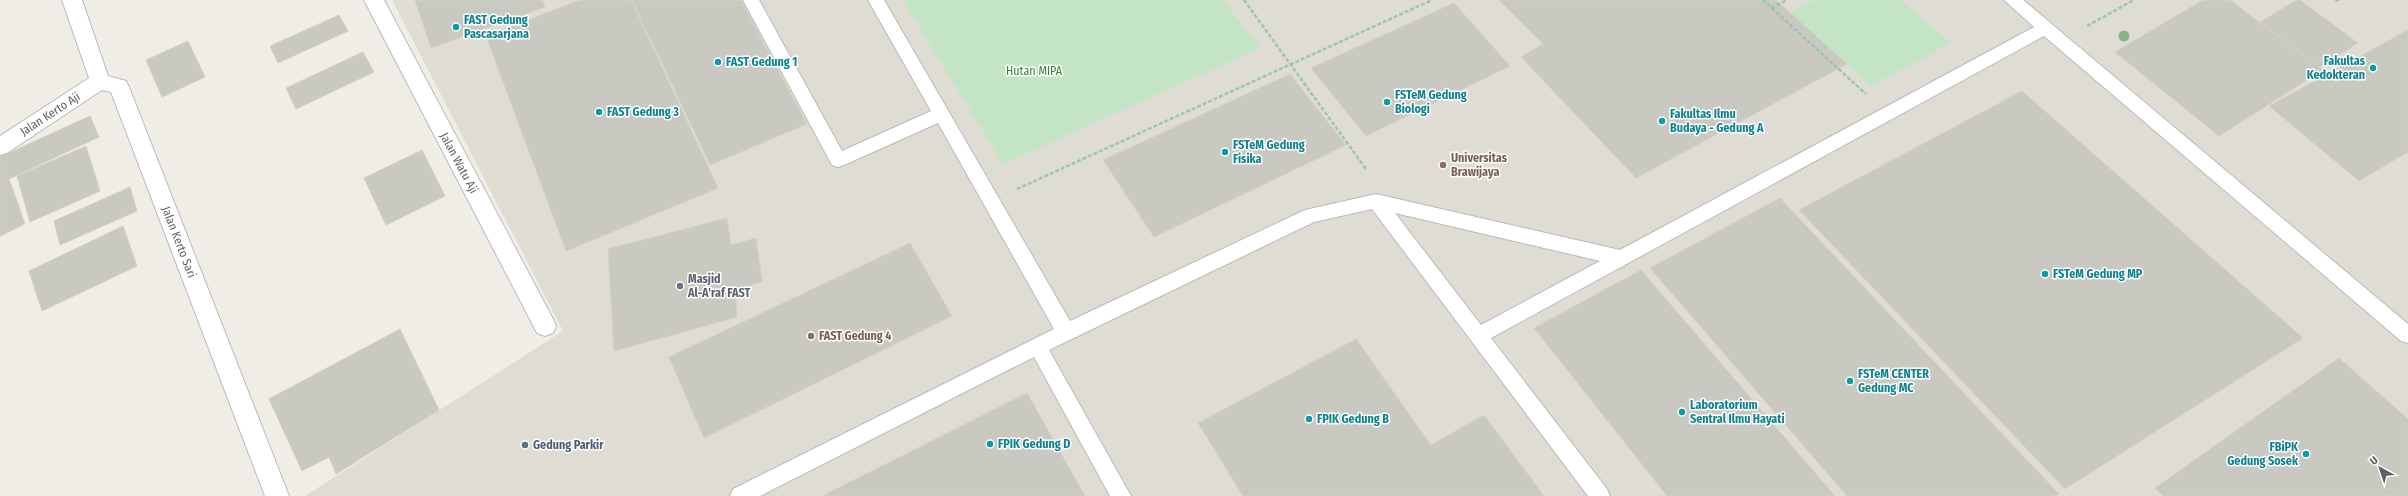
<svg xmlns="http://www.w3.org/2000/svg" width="2408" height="496" viewBox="0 0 2408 496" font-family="'Fira Sans Condensed',sans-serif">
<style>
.education{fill:#dfddd3}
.green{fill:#c3e5c6}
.building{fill:#cac9c1;stroke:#d3d0c4}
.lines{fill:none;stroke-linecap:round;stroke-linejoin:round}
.lane-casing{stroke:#b7babe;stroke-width:2}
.street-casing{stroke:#b7babe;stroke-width:2}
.path{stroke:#9cc6ac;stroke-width:2.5;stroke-dasharray:4 2;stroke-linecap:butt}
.lane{fill:#fff;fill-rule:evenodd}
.street{fill:#fff;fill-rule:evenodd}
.tree{fill:#8ab28b}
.culture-dot{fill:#0f9aa8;stroke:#fff;stroke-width:1.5}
.education-dot{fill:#8d6e63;stroke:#fff;stroke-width:1.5}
.worship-dot{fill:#6b7280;stroke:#fff;stroke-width:1.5}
.service-dot{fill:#5c6f8a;stroke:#fff;stroke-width:1.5}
.labels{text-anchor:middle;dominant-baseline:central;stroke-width:3;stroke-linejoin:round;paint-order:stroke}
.culture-label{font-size:12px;font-weight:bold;fill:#0d838f;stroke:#fff;text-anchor:start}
.park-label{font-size:12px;fill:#388141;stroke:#fff}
.street-label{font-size:12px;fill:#5d6065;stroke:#fff}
.education-label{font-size:12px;font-weight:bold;fill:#785e54;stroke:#fff;text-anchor:start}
.worship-label{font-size:12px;font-weight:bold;fill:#5b616d;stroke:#fff;text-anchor:start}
.service-label{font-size:12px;font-weight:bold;fill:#4e5e75;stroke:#fff;text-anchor:start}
</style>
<rect width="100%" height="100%" fill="#efede5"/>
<polygon class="education" points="392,0 2408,0 2408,496 305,496 563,331"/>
<g class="green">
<polygon points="903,0 1223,0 1260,48 1003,164"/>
<polygon points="1814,0 1900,0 1951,43 1871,86 1790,13"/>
</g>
<g class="building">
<polygon points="415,0 542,0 545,7 431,48"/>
<polygon points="580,0 631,0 718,188 566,251 486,36"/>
<polygon points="632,0 741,0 807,124 710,165"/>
<polygon points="1499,0 1776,0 1847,64 1636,178 1521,57 1543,44"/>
<polygon points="2203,0 2230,0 2323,70 2219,136 2115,52"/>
<polygon points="2297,0 2300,0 2358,43 2319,67 2260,22"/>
<polygon points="1454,3 1510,66 1366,136 1311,68"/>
<polygon points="339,15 348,31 278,63 270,46"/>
<polygon points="2408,30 2408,152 2359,181 2269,106"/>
<polygon points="188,41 205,77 162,97 146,60"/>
<polygon points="363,52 374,72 296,109 286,88"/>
<polygon points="1290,74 1346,145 1154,237 1103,160"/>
<polygon points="2022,91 2303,338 2065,489 1799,210"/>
<polygon points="90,116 99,137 9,179 25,224 0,236 0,157"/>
<polygon points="86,146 100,191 30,222 17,176"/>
<polygon points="422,150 445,196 386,225 364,178"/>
<polygon points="130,187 137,211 60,245 54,221"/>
<polygon points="1780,198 2059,494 2055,496 1847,496 1650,268"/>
<polygon points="727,218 731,245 756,238 762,281 735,291 737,317 614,351 608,249"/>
<polygon points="123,226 137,266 42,311 29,271"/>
<polygon points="910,243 952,316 704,438 669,357"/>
<polygon points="1641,270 1835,496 1667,496 1534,328"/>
<polygon points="400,329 439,410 336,474 329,457 302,471 269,399"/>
<polygon points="1356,339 1431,445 1484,415 1544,496 1243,496 1198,423"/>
<polygon points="2339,358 2408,419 2408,496 2163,496 2155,488"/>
<polygon points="1027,393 1085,496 822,496"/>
</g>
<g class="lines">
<defs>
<path id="lane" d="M743 0H759L842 151 931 111 868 0H884L1070 321 1305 210 1376 194 1620 250 2034 27 2004 0H2023L2408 324V343L2401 341 2044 36 1491 338 1607 489 1610 496H1588L1372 209 1314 222 1049 350 1131 496H1110L1034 357 760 496H730L733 489 1054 329 938 123 844 165 838 167 832 165ZM1395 213 1600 261 1481 325Z"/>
<g id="street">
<polygon points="62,0 82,0 108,76 126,81 129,87 289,496 265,496 111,92 102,90 7,153 0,155 0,136 89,78"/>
<polygon points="364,0 384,0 553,319 556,326 553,333 545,336 537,333"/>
</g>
</defs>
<use href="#lane" class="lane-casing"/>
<use href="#street" class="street-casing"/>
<g class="path">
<polyline points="1244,0 1366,169"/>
<polyline points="1763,0 1866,94"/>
<polyline points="2335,0 2339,0"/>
<polyline points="1771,8 1787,0"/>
<polyline points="2087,26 2134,0"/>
<polyline points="1017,189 1432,0"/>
</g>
<use href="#lane" class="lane"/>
<use href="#street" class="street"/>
</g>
<circle class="tree" cx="2124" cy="36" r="5.5"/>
<g class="culture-dot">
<circle cx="456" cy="27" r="4"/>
<circle cx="718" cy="62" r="4"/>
<circle cx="2373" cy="68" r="4"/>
<circle cx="1387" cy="102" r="4"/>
<circle cx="599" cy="112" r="4"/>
<circle cx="1662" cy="121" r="4"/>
<circle cx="1225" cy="152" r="4"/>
<circle cx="2045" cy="274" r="4"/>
<circle cx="1850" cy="381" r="4"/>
<circle cx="1682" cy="412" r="4"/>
<circle cx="1309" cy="419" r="4"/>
<circle cx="990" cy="444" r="4"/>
<circle cx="2306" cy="454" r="4"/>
</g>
<g class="education-dot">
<circle cx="1443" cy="165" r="4"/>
<circle cx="811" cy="336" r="4"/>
</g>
<circle class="worship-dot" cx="680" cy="286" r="4"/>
<circle class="service-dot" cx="525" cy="445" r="4"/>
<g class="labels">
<g class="culture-label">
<text x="464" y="20">FAST Gedung<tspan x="464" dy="14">Pascasarjana</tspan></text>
<text x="2365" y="61" text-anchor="end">Fakultas<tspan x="2365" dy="14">Kedokteran</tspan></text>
<text x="726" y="62">FAST Gedung 1</text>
<text x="1395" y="95">FSTeM Gedung<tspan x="1395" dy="14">Biologi</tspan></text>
<text x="607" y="112">FAST Gedung 3</text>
<text x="1670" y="114">Fakultas Ilmu<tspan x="1670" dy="14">Budaya - Gedung A</tspan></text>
<text x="1233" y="145">FSTeM Gedung<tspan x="1233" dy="14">Fisika</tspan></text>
<text x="2053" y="274">FSTeM Gedung MP</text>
<text x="1858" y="374">FSTeM CENTER<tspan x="1858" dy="14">Gedung MC</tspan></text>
<text x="1690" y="405">Laboratorium<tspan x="1690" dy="14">Sentral Ilmu Hayati</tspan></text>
<text x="1317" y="419">FPIK Gedung B</text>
<text x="998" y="444">FPIK Gedung D</text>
<text x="2298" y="447" text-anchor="end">FBiPK<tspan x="2298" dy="14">Gedung Sosek</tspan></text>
</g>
<g class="park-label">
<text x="1034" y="71">Hutan MIPA</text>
</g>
<g class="street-label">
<text transform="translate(50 114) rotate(-33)">Jalan Kerto Aji</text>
<text transform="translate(459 163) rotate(62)">Jalan Watu Aji</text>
<text transform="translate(179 242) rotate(69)">Jalan Kerto Sari</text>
</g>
<g class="education-label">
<text x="1451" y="158">Universitas<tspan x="1451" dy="14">Brawijaya</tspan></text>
<text x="819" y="336">FAST Gedung 4</text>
</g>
<g class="worship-label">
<text x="688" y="279">Masjid<tspan x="688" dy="14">Al-A'raf FAST</tspan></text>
</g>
<g class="service-label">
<text x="533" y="445">Gedung Parkir</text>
</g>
</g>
<g transform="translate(2380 468) rotate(320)" stroke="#ffffff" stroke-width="3" paint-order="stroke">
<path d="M0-3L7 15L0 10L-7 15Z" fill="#5d6065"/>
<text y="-6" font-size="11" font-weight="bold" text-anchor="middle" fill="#5d6065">U</text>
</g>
</svg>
